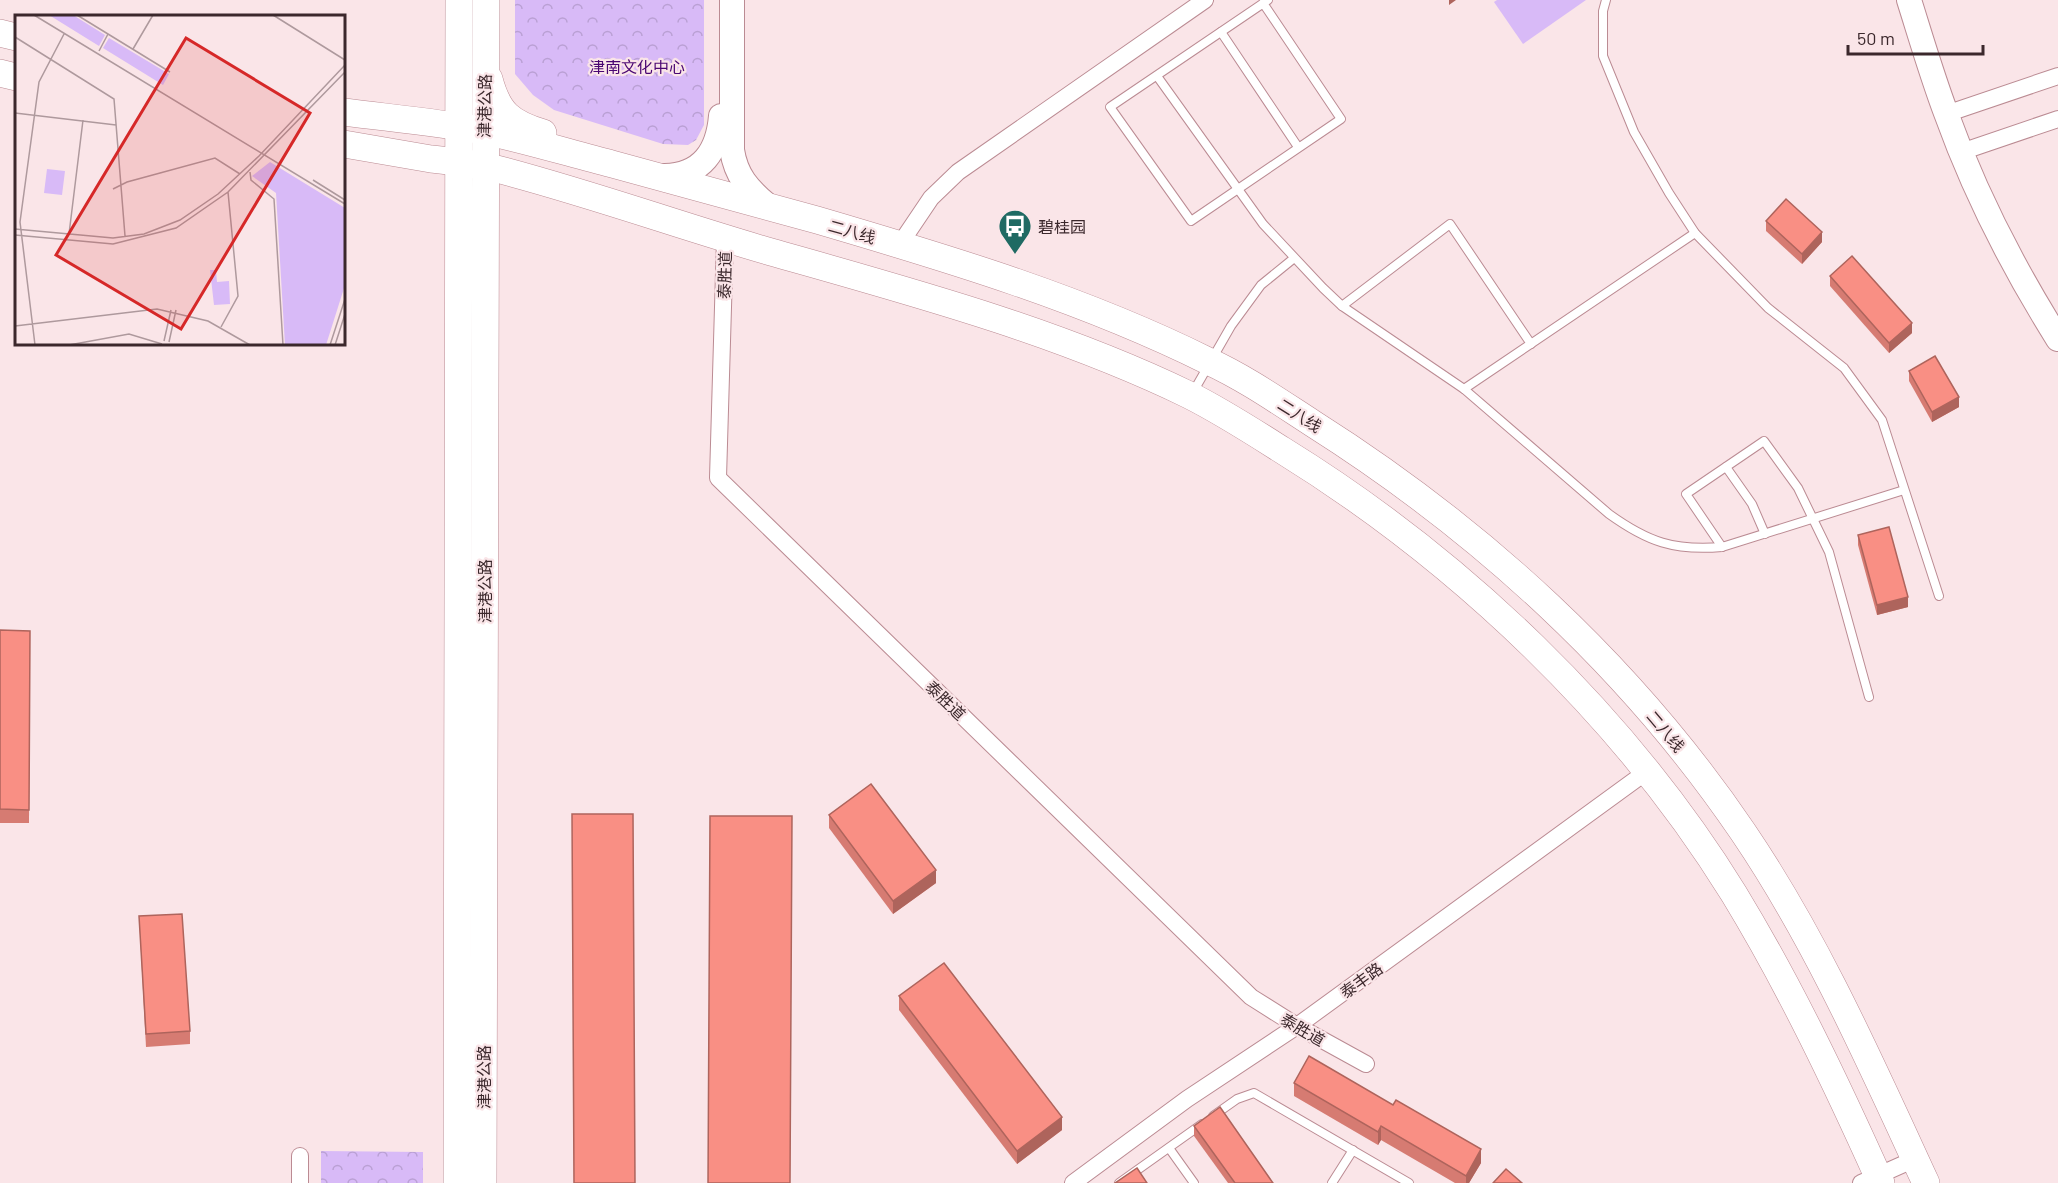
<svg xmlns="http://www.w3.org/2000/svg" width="2058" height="1183" viewBox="0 0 2058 1183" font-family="Barlow,'Noto Sans SC',sans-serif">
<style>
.park{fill:url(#park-crowns)}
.garden{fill:#d8baf7}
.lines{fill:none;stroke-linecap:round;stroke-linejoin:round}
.lane-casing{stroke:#bb8b93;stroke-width:10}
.street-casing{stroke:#bb8b93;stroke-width:18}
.secondary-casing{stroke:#bb8b93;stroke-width:26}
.primary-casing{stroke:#bb8b93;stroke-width:28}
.lane{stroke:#fff;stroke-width:8}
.street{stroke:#fff;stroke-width:16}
.secondary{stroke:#fff;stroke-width:24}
.primary{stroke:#fff;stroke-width:27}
.wall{fill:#d67b72}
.shaded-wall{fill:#ae645c}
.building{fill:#f98f84;stroke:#ae645c;stroke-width:1.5}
.labels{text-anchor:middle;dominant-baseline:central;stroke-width:4.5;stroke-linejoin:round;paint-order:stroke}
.park-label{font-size:16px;fill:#4a0672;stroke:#fae5e8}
.street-label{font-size:16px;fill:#3b282c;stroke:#fae5e8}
.poi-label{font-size:16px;fill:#3b282c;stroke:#fae5e8;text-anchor:start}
.inset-road{fill:none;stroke:#ae999d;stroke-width:1.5}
.view{fill:#d62828;fill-opacity:0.15;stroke:#d62828;stroke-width:3}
.inset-edge{fill:none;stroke:#3b282c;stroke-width:3}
</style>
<defs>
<pattern id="park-crowns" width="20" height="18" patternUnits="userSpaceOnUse" patternTransform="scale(1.5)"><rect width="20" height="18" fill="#d8baf7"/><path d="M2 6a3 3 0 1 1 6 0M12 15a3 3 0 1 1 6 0" fill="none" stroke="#baa0d4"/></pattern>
</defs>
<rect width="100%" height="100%" fill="#fae5e8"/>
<g class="park">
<polygon points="515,0 704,0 704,125 696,140 688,145 663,144 554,110 533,95 515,74"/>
<polygon points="321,1151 423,1152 423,1183 321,1183"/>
</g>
<polygon class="garden" points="1497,0 1586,0 1523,44 1494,2"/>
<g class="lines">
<defs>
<g id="lane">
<polyline points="1606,0 1603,11 1603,56 1634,132 1669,193 1695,233 1768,308 1844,368 1882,420 1939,596"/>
<polyline points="1263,3 1341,119 1191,221 1110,107 1268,0"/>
<polyline points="1221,32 1298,147"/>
<path d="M1157 76 1263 224 1323 288 1342 306 1464 389 1609 514C1648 542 1674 551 1722 547L1904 490"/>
<polyline points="1342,306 1450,224 1531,344"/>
<polyline points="1464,389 1695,233"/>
<polyline points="1192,394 1231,326 1261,285 1293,259"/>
<polyline points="1726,467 1752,504 1765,534"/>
<polyline points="1722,547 1686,494 1764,441 1798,488 1829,552 1869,697"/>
<polyline points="1213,1116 1237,1099 1254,1093 1409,1183"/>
<polyline points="1169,1148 1194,1183"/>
<polyline points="1119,1183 1202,1124"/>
<polyline points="1332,1183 1353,1150"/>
</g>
<g id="street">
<polyline points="1946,114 2058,76"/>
<polyline points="1961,152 2058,119"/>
<polyline points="725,239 718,478 1251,997 1297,1026 1366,1064"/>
<polyline points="900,244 931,198 958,172 1205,0"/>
<polyline points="300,1183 300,1156"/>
<polyline points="1073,1183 1187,1099 1297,1026 1646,772"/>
<polyline points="1861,1183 1915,1159"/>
</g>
<g id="secondary">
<path d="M732 0V150C736 176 748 189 768 206"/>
<path d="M1909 0C1921 38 1932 76 1946 113 1974 191 2014 269 2058 339"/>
<path d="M665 176C702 175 718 151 721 116"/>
</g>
<g id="primary">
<polyline points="0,33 16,37"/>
<polyline points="0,73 16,77"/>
<path d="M489 79C498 113 510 123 543 133"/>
<path d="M344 112C390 118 438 122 484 131 527 140 569 153 612 164 680 183 749 201 817 220 950 259 1083 299 1208 361 1245 378 1278 401 1312 423 1481 530 1631 667 1743 832 1817 941 1871 1064 1926 1183"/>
<path d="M344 144C373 149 402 154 431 159 450 161 470 163 489 167 584 191 677 225 771 252 912 292 1057 331 1189 395 1221 411 1252 431 1282 450 1460 560 1624 716 1734 894 1790 986 1837 1085 1881 1183"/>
<polyline points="457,1183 459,0"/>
<polyline points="483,1183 486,0"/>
</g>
</defs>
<use href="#lane" class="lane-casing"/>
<use href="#street" class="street-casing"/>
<use href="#secondary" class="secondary-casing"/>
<use href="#primary" class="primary-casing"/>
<use href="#lane" class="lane"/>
<use href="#street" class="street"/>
<use href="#secondary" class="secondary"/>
<use href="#primary" class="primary"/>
</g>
<g class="wall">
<polygon points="1766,221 1822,242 1802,264 1766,231"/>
<polygon points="1830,276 1912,333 1889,353 1830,286"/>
<polygon points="1909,371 1959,407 1932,422 1909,381"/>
<polygon points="1858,535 1908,607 1877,615 1858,545"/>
<polygon points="0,630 30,631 29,823 0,823"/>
<polygon points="829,815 936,883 893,914 829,828"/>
<polygon points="139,916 190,1031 190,1044 146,1047"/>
<polygon points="899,996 1062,1130 1017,1164 899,1010"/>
<polygon points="1294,1083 1393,1105 1481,1163 1469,1183 1455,1183 1381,1140 1378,1145 1294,1096"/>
<polygon points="1194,1126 1273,1183 1228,1183 1194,1136"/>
</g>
<g class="shaded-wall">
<polygon points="1449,0 1456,0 1449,5"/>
<polygon points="1822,232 1822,242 1802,264 1802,254"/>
<polygon points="1912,323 1912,333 1889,353 1889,343"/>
<polygon points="1959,397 1959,407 1932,422 1932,412"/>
<polygon points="1908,597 1908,607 1877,615 1877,605"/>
<polygon points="936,870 936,883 893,914 893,901"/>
<polygon points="1062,1117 1062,1130 1017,1164 1017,1151"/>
<polygon points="1381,1126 1381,1140 1378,1145 1378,1132"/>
<polygon points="1481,1149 1481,1163 1469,1183 1466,1183 1466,1176"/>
</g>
<g class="building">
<polygon points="1786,199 1822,232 1802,254 1766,221"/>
<polygon points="1852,256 1912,323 1889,343 1830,276"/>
<polygon points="1935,356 1959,397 1932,412 1909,371"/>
<polygon points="1889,527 1908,597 1877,605 1858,535"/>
<polygon points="0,630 30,631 29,810 0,809"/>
<polygon points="871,784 936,870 893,901 829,815"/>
<polygon points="572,814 633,814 635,1183 574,1183"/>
<polygon points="710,816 792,816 790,1183 708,1183"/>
<polygon points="182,914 190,1031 146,1034 139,916"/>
<polygon points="944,963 1062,1117 1017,1151 899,996"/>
<polygon points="1309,1056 1393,1105 1396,1100 1481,1149 1466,1176 1381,1126 1378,1132 1294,1083"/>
<polygon points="1220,1107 1273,1183 1235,1183 1194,1126"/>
<polygon points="1137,1168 1147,1183 1115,1183"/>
<polygon points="1506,1169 1522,1183 1493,1183"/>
</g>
<defs>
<symbol id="bus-pin" viewBox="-11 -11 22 30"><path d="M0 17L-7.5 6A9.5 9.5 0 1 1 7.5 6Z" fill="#1f6a63" stroke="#fae5e8"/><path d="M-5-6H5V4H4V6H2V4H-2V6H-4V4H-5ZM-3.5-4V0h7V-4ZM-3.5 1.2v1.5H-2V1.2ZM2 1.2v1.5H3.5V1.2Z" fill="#fff"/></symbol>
</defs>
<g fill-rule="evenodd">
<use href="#bus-pin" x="996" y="207" width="38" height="52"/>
</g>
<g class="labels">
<g class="park-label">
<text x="637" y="66">津南文化中心</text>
</g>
<g class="street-label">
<text transform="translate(484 106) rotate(-89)">津港公路</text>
<text transform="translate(852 231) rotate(16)">二八线</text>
<text transform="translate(724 275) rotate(-88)">泰胜道</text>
<text transform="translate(1300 415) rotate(32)">二八线</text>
<text transform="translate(484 591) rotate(-90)">津港公路</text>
<text transform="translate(946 700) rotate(44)">泰胜道</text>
<text transform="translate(1666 731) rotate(50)">二八线</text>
<text transform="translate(1361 980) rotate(-36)">泰丰路</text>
<text transform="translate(1303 1029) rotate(30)">泰胜道</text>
<text transform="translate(483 1077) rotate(-90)">津港公路</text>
</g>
<g class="poi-label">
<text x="1038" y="226">碧桂园</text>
</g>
</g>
<g transform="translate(15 15)">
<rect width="330" height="330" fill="#fae5e8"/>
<path d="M34 0H58L90 20 84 31ZM94 23 154 59 148 70 88 33ZM255 147 330 193V270L311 330H270L261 178 237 161Z" fill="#d8baf7"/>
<path d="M32 154 50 156 47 180 29 178ZM195 255H201L202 267 214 266 215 289 199 290Z" fill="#d8baf7"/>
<path class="inset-road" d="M19 0 330 189M62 0 155 57M258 0 330 45M0 22 99 84 110 221M118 34 138 0M84 36 93 19M0 98 101 110M235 157 236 165 259 184 268 330M298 165 330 185M98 174 112 167 200 143 225 159M0 214 98 223 129 219 165 205 203 179 244 141 330 50M54 219 68 105M0 220 98 229 161 213 213 177 330 57M0 311 142 294 193 306 235 330M206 312 223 281 213 177M149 326 156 295M154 327 161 295M20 330 5 207 24 67 49 19M54 330 114 319 147 329M315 330 330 284M320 330 330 299"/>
<path class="view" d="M171 23 295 98 166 314 41 240Z"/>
<rect width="330" height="330" class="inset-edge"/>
</g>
<path d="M1848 45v9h135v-9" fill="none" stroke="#3b282c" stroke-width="3"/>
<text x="1857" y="45" font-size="18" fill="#3b282c" stroke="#fae5e8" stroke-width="4.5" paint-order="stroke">50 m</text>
</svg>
